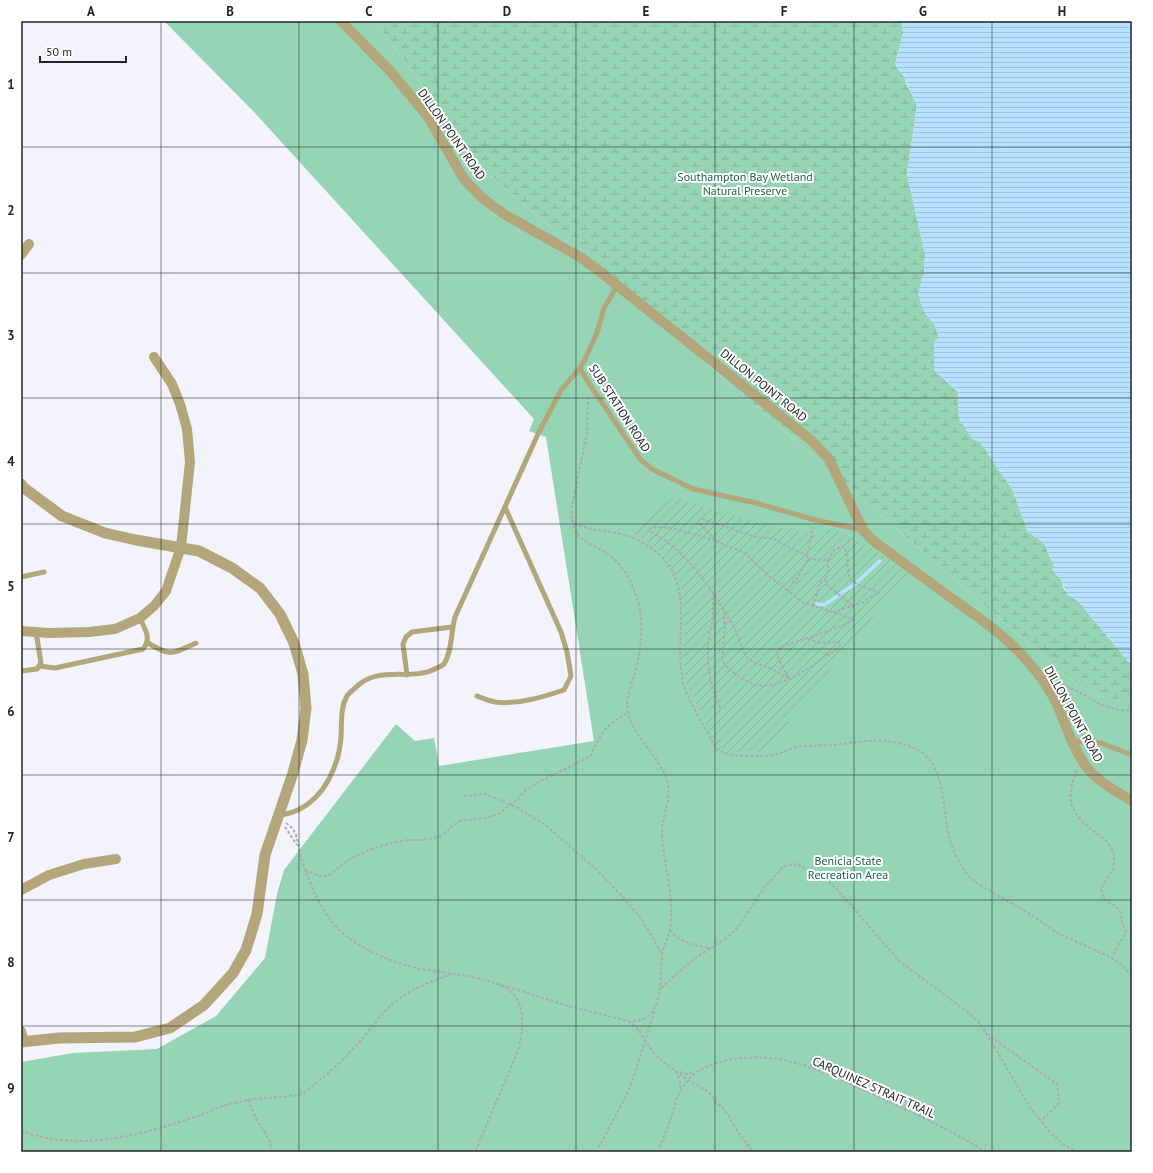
<svg xmlns="http://www.w3.org/2000/svg" width="1153" height="1173" viewBox="0 0 1153 1173" font-family="'PT Sans',sans-serif">
<style>
.wetland{fill:url(#wetland-marsh)}
.park{fill:#96d4b6}
.garden{fill:url(#garden-furrows)}
.water{fill:url(#water-rules)}
.lines{fill:none;stroke-linecap:round;stroke-linejoin:round}
.stream{stroke:#b6e2ff;stroke-width:3.5}
.path{stroke:#aaaab1;stroke-width:2;stroke-dasharray:3 2;stroke-linecap:butt}
.service{stroke:#b2a67a;stroke-width:5}
.minor{stroke:#b2a67a;stroke-width:10}
.tertiary{stroke:#b2a67a;stroke-width:11}
.grid{fill:none;stroke:#242427;stroke-width:1;stroke-opacity:0.55}
.labels{text-anchor:middle;dominant-baseline:central;stroke-width:4;stroke-linejoin:round;paint-order:stroke}
.street-label{font-size:12px;fill:#242427;stroke:#fff}
.park-label{font-size:12px;fill:#1c6549;stroke:#fff}
.neatline{fill:none;stroke:#242427;stroke-width:1.5}
.grid-label{font-size:13px;text-anchor:middle;font-weight:bold;fill:#242427}
</style>
<defs>
<pattern id="wetland-marsh" width="20" height="14" patternUnits="userSpaceOnUse"><rect width="20" height="14" fill="#96d4b6"/><path d="M1 5h8M5 5V1M11 12h8M15 12V8" fill="none" stroke="#81b69c"/></pattern>
<pattern id="garden-furrows" width="10" height="10" patternUnits="userSpaceOnUse"><rect width="10" height="10" fill="#96d4b6"/><path d="M-1 1l2-2M0 10L10 0M9 11l2-2" fill="none" stroke="#81b69c"/></pattern>
<pattern id="water-rules" width="6" height="5" patternUnits="userSpaceOnUse"><rect width="6" height="5" fill="#b6e2ff"/><path d="M0 2.5h6" fill="none" stroke="#9cc2db"/></pattern>
</defs>
<rect width="100%" height="100%" fill="#f3f3fc"/>
<polygon class="wetland" points="374,21 902,21 903,33 895,65 905,78 906,83 917,105 907,174 925,254 924,274 921,281 924,312 935,325 939,337 934,370 958,392 959,419 973,439 980,442 1012,489 1028,532 1043,542 1054,565 1052,570 1061,579 1064,590 1079,602 1132,666 1132,704 1097,696 1067,677 480,166 410,68"/>
<polygon class="park" points="164,21 374,21 410,68 480,166 1067,677 1097,696 1132,704 1132,1152 21,1152 21,1062 73,1053 157,1049 216,1016 265,958 277,894 284,870 396,724 415,741 434,738 439,766 594,741 546,437 529,431 534,419 254,112"/>
<path class="garden" d="M673 497 741 518 825 537 826 527C861 538 880 553 908 574L764 752C752 751 727 754 718 747 711 742 709 729 705 720 699 709 689 694 686 682 682 667 683 651 684 636 685 606 683 573 660 551 653 544 643 539 634 534Z"/>
<polygon class="water" points="902,21 1132,21 1132,666 1079,602 1067,595 1061,579 1052,570 1054,565 1043,542 1028,532 1012,489 980,442 973,439 959,419 958,392 934,370 934,342 939,337 935,325 924,312 918,295 921,281 924,274 925,254 907,174 917,105 906,82 905,78 895,65 903,33"/>
<g class="lines">
<polyline class="stream" points="817,604 824,605 855,584 880,561"/>
<g class="path">
<path d="M572 519 575 524 580 526C600 532 623 531 641 542 702 575 672 629 683 682 687 700 705 727 714 745 716 748 719 751 723 752 733 757 762 757 774 755 782 753 789 749 797 747 811 745 827 746 842 744 862 741 881 738 902 744 910 746 919 749 926 756 944 774 943 804 947 827 951 848 959 868 975 882L1035 917 1057 933 1112 958 1123 966 1132 976"/>
<polyline points="716,541 745,553 770,577 787,590"/>
<polyline points="808,559 828,560 828,571 825,579 828,586 852,605"/>
<path d="M828 560 834 550 842 546C852 554 843 573 853 581 860 588 872 588 879 593L868 598 864 602 834 612"/>
<polyline points="713,592 713,617 708,644 708,667 713,690 721,709"/>
<polyline points="812,606 817,595 819,584 825,579"/>
<path d="M724 611C724 620 725 630 724 639 724 647 721 655 724 663 727 669 735 674 740 677 745 680 751 684 756 685 778 689 806 671 823 658 829 653 838 651 841 644L839 642C827 642 818 645 807 638"/>
<polyline points="788,677 779,660 777,654 780,647 826,632 852,621 854,619 802,602 787,590 798,577 808,559 807,555 813,527"/>
<path d="M789 678C782 675 776 671 770 668 763 665 754 664 748 658 741 651 740 639 735 630 719 598 685 548 651 532L650 529C660 522 703 537 716 541L699 523V520L702 519 759 538H772L792 549 807 555"/>
<polyline points="1057,682 1081,693 1099,704 1120,710 1132,711"/>
<path d="M1077 770C1050 830 1117 827 1114 861 1114 872 1105 880 1101 889L1104 899C1109 902 1118 906 1120 912 1123 919 1120 923 1126 931 1122 941 1115 948 1112 958"/>
<polyline points="464,796 485,794 518,808 544,824 596,869 622,896 642,920 662,954"/>
<path d="M286 823C299 831 297 844 301 857 312 891 325 925 358 944 377 956 400 965 422 969 446 974 492 976 510 991 527 1005 523 1032 518 1051L475 1152"/>
<polyline points="285,827 297,845"/>
<path d="M305 870 322 877 329 875 350 859 371 849 391 843 408 840H424L439 837 446 833 451 827 460 821 486 818 498 814 517 800 526 790 539 782 591 756C600 732 607 725 629 712"/>
<path d="M670 930C672 932 674 936 677 937 684 943 703 948 711 948"/>
<path d="M498 984 569 1006 628 1021C665 1024 660 979 662 955 664 943 671 933 671 920 673 891 663 862 662 833 662 817 671 801 668 785 662 755 629 737 627 705 627 694 632 683 635 673 641 650 644 624 638 601 633 584 624 566 610 556 589 540 572 543 571 511L587 433 588 396"/>
<polyline points="661,988 695,958 727,938 738,927 764,888 784,866 797,864 809,871 822,876 836,888 899,961 966,1011 980,1023 1031,1109 1050,1132 1063,1144 1077,1152"/>
<polyline points="628,1021 637,1028 655,1055 665,1063 688,1080 709,1092 716,1103 721,1106 728,1115 738,1132 753,1152"/>
<polyline points="987,1034 1057,1084 1059,1103 1041,1121"/>
<polyline points="676,1071 680,1081 680,1090"/>
<polyline points="680,1072 687,1074 695,1072"/>
<polyline points="248,1100 257,1121 263,1129 270,1141 271,1152"/>
<path d="M21 1131C78 1152 141 1136 197 1116 205 1114 212 1110 220 1107 227 1104 235 1103 243 1101 263 1096 286 1099 304 1093 321 1079 339 1065 354 1048 369 1032 381 1012 399 999 415 987 433 981 451 974"/>
<polyline points="596,1152 624,1100 632,1082 655,1009"/>
<path d="M658 1152C662 1141 667 1130 671 1118 675 1105 678 1091 688 1080 709 1056 760 1054 788 1061 817 1068 844 1081 870 1093 910 1111 949 1129 986 1152"/>
</g>
<g class="service">
<polyline points="580,368 588,382 641,460 652,469 693,489 756,503 815,520 863,530"/>
<polyline points="21,577 44,572"/>
<path d="M148 643C171 657 172 654 196 643"/>
<path d="M39 666 55 668 143 649C152 638 145 630 140 618"/>
<polyline points="21,671 37,669 41,663 36,632"/>
<polyline points="407,675 403,644 406,637 412,632 452,627"/>
<path d="M477 696C482 698 489 701 495 702 517 705 543 697 564 690L571 676 567 652 561 632 505 507"/>
<polyline points="1072,741 1101,743 1132,755"/>
<path d="M278 816C285 814 292 813 298 810 325 797 339 765 341 737 342 723 340 708 347 696 349 693 352 691 354 689 379 663 409 683 437 668 439 667 442 666 444 664 452 652 451 631 455 617L538 434 561 390 580 368 584 361 597 333 604 308 617 286"/>
</g>
<g class="minor">
<path d="M341 21 391 72 428 117 464 179 481 197 504 214 580 257 599 271 812 441 829 459 863 530 871 539C896 558 922 576 947 595 978 617 1011 639 1035 670 1044 681 1053 695 1059 709 1067 729 1074 751 1088 769 1099 782 1117 792 1132 801"/>
<polyline points="21,255 29,244"/>
<polyline points="21,631 49,633 89,632 115,629 140,618 154,606 166,591 181,547 190,462 187,429 180,404 172,384 154,357"/>
<polyline points="21,890 49,875 84,864 116,859"/>
<polyline points="21,1031 24,1042"/>
</g>
<polyline class="tertiary" points="21,484 24,488 62,516 105,533 136,540 199,551 232,568 260,588 280,614 294,643 303,674 306,708 302,740 293,773 265,855 257,914 246,950 233,973 204,1005 170,1028 135,1037 59,1038 21,1042"/>
</g>
<path class="grid" d="M161 21V1152M299 21V1152M438 21V1152M576 21V1152M715 21V1152M854 21V1152M992 21V1152M21 147H1132M21 273H1132M21 398H1132M21 524H1132M21 649H1132M21 775H1132M21 900H1132M21 1026H1132"/>
<g class="labels">
<g class="street-label">
<text transform="translate(452 134) rotate(55)">DILLON POINT ROAD</text>
<text transform="translate(764 385) rotate(39)">DILLON POINT ROAD</text>
<text transform="translate(620 408) rotate(57)">SUB STATION ROAD</text>
<text transform="translate(1074 714) rotate(61)">DILLON POINT ROAD</text>
<text transform="translate(874 1087) rotate(24)">CARQUINEZ STRAIT TRAIL</text>
</g>
<g class="park-label">
<text x="745" y="176">Southampton Bay Wetland<tspan x="745" dy="14">Natural Preserve</tspan></text>
<text x="848" y="860">Benicia State<tspan x="848" dy="14">Recreation Area</tspan></text>
</g>
</g>
<rect width="1153" height="1173" fill="none" stroke="#ffffff" stroke-width="44"/>
<path d="M40 56v6h86v-6" fill="none" stroke="#242427" stroke-width="2"/>
<text x="46" y="56" font-size="12" fill="#242427" stroke="#ffffff" stroke-width="3" paint-order="stroke">50 m</text>
<rect x="22" y="22" width="1109" height="1129" class="neatline"/>
<g class="grid-label">
<text x="91" y="16">A</text>
<text x="230" y="16">B</text>
<text x="369" y="16">C</text>
<text x="507" y="16">D</text>
<text x="646" y="16">E</text>
<text x="784" y="16">F</text>
<text x="923" y="16">G</text>
<text x="1062" y="16">H</text>
<text x="11" y="89">1</text>
<text x="11" y="215">2</text>
<text x="11" y="340">3</text>
<text x="11" y="466">4</text>
<text x="11" y="591">5</text>
<text x="11" y="716">6</text>
<text x="11" y="842">7</text>
<text x="11" y="967">8</text>
<text x="11" y="1093">9</text>
</g>
</svg>
